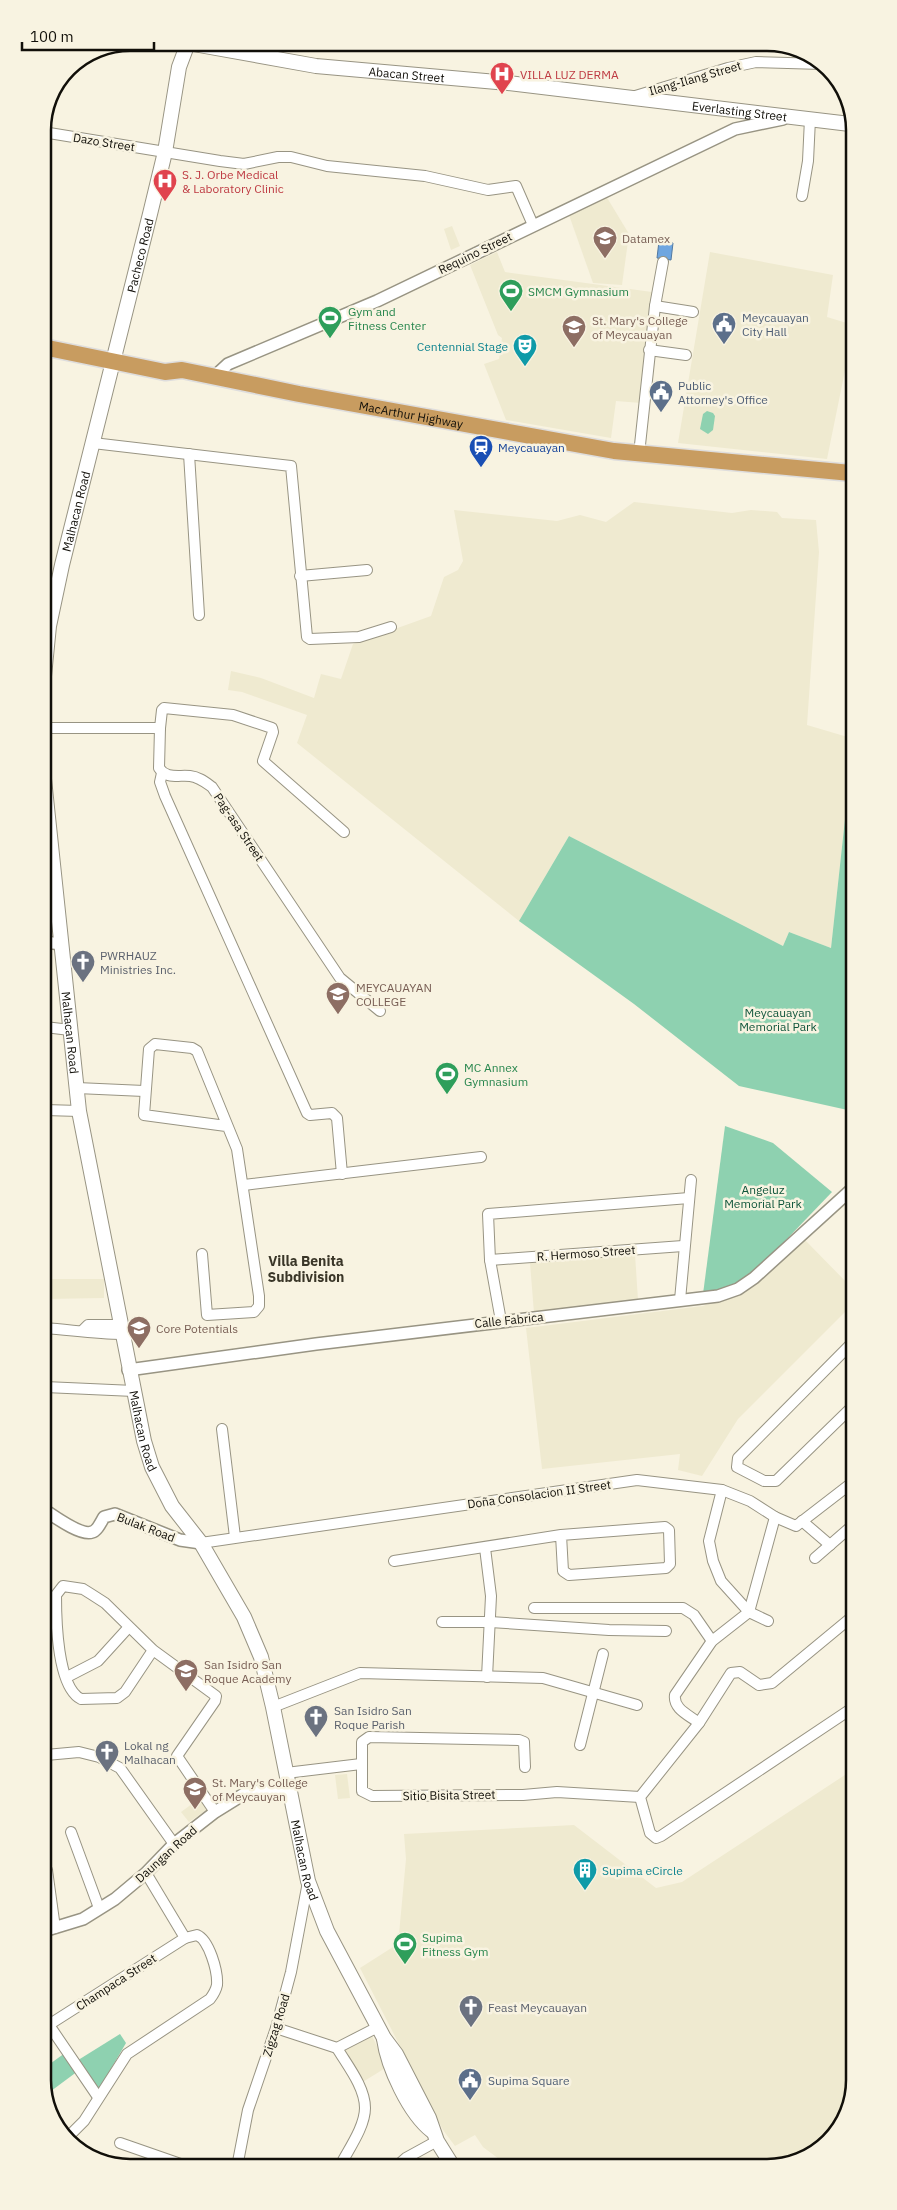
<svg xmlns="http://www.w3.org/2000/svg" width="897" height="2210" viewBox="0 0 897 2210" font-family="'IBM Plex Sans',sans-serif">
<style>
.built{fill:#efead0}
.green{fill:#8ed1b0}
.water{fill:#6fa6e0;stroke:#5379a0}
.lines{fill:none;stroke-linecap:round;stroke-linejoin:round}
.minor-casing{stroke:#989483;stroke-width:12}
.tertiary-casing{stroke:#989483;stroke-width:14}
.secondary-casing{stroke:#989483;stroke-width:16}
.trunk-casing{stroke:#dedddd;stroke-width:19}
.minor{stroke:#fff;stroke-width:10}
.tertiary{stroke:#fff;stroke-width:11}
.secondary{stroke:#fff;stroke-width:14}
.trunk{stroke:#c89c60;stroke-width:16}
.labels{text-anchor:middle;dominant-baseline:central;stroke-width:5;stroke-linejoin:round;paint-order:stroke}
.street-label{font-size:12px;fill:#110f09;stroke:#f8f3e1}
.health-label{font-size:12px;fill:#be3a42;stroke:#f8f3e1;text-anchor:start}
.education-label{font-size:12px;fill:#785e54;stroke:#f8f3e1;text-anchor:start}
.leisure-label{font-size:12px;fill:#27864d;stroke:#f8f3e1;text-anchor:start}
.service-label{font-size:12px;fill:#4e5e75;stroke:#f8f3e1;text-anchor:start}
.culture-label{font-size:12px;fill:#0d838f;stroke:#f8f3e1;text-anchor:end}
.transit-label{font-size:12px;fill:#164399;stroke:#f8f3e1;text-anchor:start}
.worship-label{font-size:12px;fill:#5b616d;stroke:#f8f3e1;text-anchor:start}
.park-label{font-size:12px;fill:#0f553b;stroke:#f8f3e1}
.neighbourhood-label{font-size:14px;font-weight:bold;fill:#3a3628;stroke:#f8f3e1}
.rim{fill:none;stroke:#110f09;stroke-width:2.5}
</style>
<rect width="100%" height="100%" fill="#f8f3e1"/>
<g class="built">
<polygon points="606,196 629,234 622,285 593,283 569,215"/>
<polygon points="452,226 460,246 451,250 444,229"/>
<polygon points="497,252 505,272 652,292 641,403 616,401 611,438 506,420 484,364 499,359 502,338 498,335 470,265"/>
<polygon points="710,252 833,275 827,317 850,324 850,346 827,459 678,443"/>
<polygon points="634,502 732,513 751,510 777,512 782,518 816,520 819,552 807,725 851,738 851,764 831,948 789,932 783,946 569,836 519,921 297,743 307,715 242,692 228,690 231,671 261,678 314,698 321,674 341,679 353,644 431,616 444,577 458,570 463,561 454,510 557,521 580,515 606,522"/>
<polygon points="805,1240 853,1289 853,1304 738,1419 702,1476 678,1470 680,1454 542,1469 526,1328 703,1306 748,1289"/>
<polygon points="635,1254 638,1300 534,1313 530,1263"/>
<polygon points="45,1279 104,1279 104,1298 45,1299"/>
<polygon points="854,1769 854,2080 836,2133 794,2163 507,2165 483,2147 475,2135 455,2146 443,2130 360,1968 393,1947 399,1934 406,1859 404,1834 574,1825 656,1888 682,1882"/>
<polygon points="347,1774 350,1798 338,1799 335,1775"/>
<polygon points="200,1798 208,1809 189,1822 181,1812"/>
<polygon points="372,2036 387,2067 361,2083 344,2050"/>
</g>
<g class="green">
<polygon points="707,411 713,413 715,416 713,430 708,434 700,429 703,414"/>
<polygon points="851,764 852,1111 739,1086 634,1004 519,921 569,836 783,946 789,932 831,948"/>
<polygon points="725,1126 773,1143 832,1192 759,1268 728,1288 703,1294"/>
<polygon points="120,2034 126,2043 98,2091 75,2062"/>
<polygon points="65,2053 78,2071 47,2094 47,2066"/>
</g>
<polygon class="water" points="659,241 673,243 671,260 657,258"/>
<g class="lines">
<defs>
<g id="minor">
<polyline points="632,97 728,68 756,62 822,64"/>
<polyline points="43,132 220,161 244,164 278,157 291,157 327,166 425,176 488,190 516,186 533,225"/>
<polyline points="802,196 808,161 810,119"/>
<polyline points="655,306 693,312"/>
<polyline points="649,350 686,355"/>
<polyline points="93,443 291,466 307,637 310,639 359,637 391,627"/>
<polyline points="189,454 199,615"/>
<polyline points="639,454 655,306 663,262"/>
<polyline points="300,576 367,570"/>
<path d="M44 728H160L159 768C166 779 178 775 190 776 199 777 205 782 212 787L340 978 380 1011"/>
<polyline points="160,728 162,710 164,708 233,715 272,728 273,732 263,761 344,832"/>
<polyline points="162,773 160,782 165,796 307,1113 310,1115 332,1113 337,1118 342,1174"/>
<polyline points="45,1027 70,1030"/>
<polyline points="77,1088 144,1091"/>
<polyline points="45,1110 79,1111"/>
<polyline points="244,1185 481,1157"/>
<polyline points="202,1254 207,1315 254,1312 259,1306 259,1296 237,1149 197,1051 192,1048 155,1044 149,1049 144,1115 226,1126"/>
<polyline points="490,1260 683,1246"/>
<polyline points="680,1300 691,1180"/>
<polyline points="501,1321 490,1260 488,1214 689,1198"/>
<path d="M45 1328C72 1330 96 1334 122 1334"/>
<polyline points="83,1330 88,1325 120,1325"/>
<polyline points="853,1342 738,1458 737,1467 764,1481 776,1481 853,1406"/>
<polyline points="45,1387 134,1391"/>
<polyline points="222,1429 235,1537"/>
<polyline points="722,1490 709,1541 713,1561 721,1581 749,1612 768,1621"/>
<polyline points="775,1517 796,1526 853,1482"/>
<polyline points="802,1521 830,1545"/>
<path d="M201 1543 637 1480 722 1490 750 1501 775 1517 749 1612 712 1641 675 1695C673 1709 689 1715 699 1723"/>
<polyline points="485,1548 491,1596 487,1677"/>
<polyline points="815,1558 853,1525"/>
<polyline points="394,1561 561,1535 665,1527 669,1530 670,1564 666,1568 569,1575 563,1571 561,1535"/>
<polyline points="534,1608 683,1608 694,1615 712,1641"/>
<polyline points="853,1616 772,1683 759,1685 740,1672 731,1673 699,1723 640,1797 650,1833 656,1838 661,1836 854,1707"/>
<polyline points="442,1622 490,1622 609,1630 666,1631"/>
<path d="M153 1650 125 1692 117 1698 81 1699C57 1687 56 1618 56 1595L63 1586 83 1589 91 1594 105 1603 153 1650 216 1696 215 1701 177 1756 215 1812"/>
<polyline points="67,1677 98,1661 128,1628"/>
<polyline points="273,1707 360,1673 543,1678 637,1705"/>
<polyline points="580,1745 603,1654"/>
<polyline points="46,1755 79,1752 99,1757 120,1768 174,1844"/>
<polyline points="525,1767 524,1742 519,1740 369,1737 362,1742 362,1791 372,1796 523,1795 557,1792 640,1797"/>
<polyline points="286,1773 361,1764"/>
<polyline points="71,1832 99,1908"/>
<polyline points="47,1870 55,1928"/>
<polyline points="49,2025 98,2097"/>
<polyline points="47,2026 185,1938"/>
<polyline points="276,2028 337,2048 378,2027"/>
<path d="M337 2048C347 2065 365 2087 365 2108 365 2127 348 2150 340 2166"/>
<path d="M68 2137 84 2121 127 2054 210 1999C213 1995 216 1990 217 1985 218 1971 209 1940 197 1935L185 1938 146 1873"/>
<polyline points="120,2143 189,2167"/>
<polyline points="398,2165 406,2158 437,2141"/>
<polyline points="237,2167 248,2110 276,2028 291,1972 308,1882"/>
</g>
<g id="tertiary">
<polyline points="215,376 228,364 377,301 735,129 783,119"/>
<polyline points="44,942 62,944"/>
<polyline points="128,1370 316,1344 718,1296 738,1289 754,1278 852,1189"/>
<path d="M46 1511C55 1517 81 1536 92 1532 97 1531 101 1522 104 1517L115 1514 180 1540 201 1543"/>
<polyline points="47,1930 83,1919 115,1899 146,1873 174,1844 215,1812 244,1794 263,1790 289,1789"/>
</g>
<g id="secondary">
<path id="s1" d="M188 43 316 66 508 83 850 124"/>
<path id="s2" d="M44 676 49 626 62 565 150 214 165 152 179 67 188 43"/>
<path id="s3" d="M44 779 79 1111 144 1441 152 1467 172 1506 201 1543 244 1617 261 1657 273 1707 308 1881 327 1931 384 2038 396 2054 429 2118 437 2141 452 2165"/>
<path d="M384 2039C388 2067 409 2113 432 2131"/>
</g>
<g id="trunk">
<path id="s4" d="M43 347 165 372 182 370 299 394 614 451 851 473"/>
</g>
</defs>
<use href="#minor" class="minor-casing"/>
<use href="#tertiary" class="tertiary-casing"/>
<use href="#secondary" class="secondary-casing"/>
<use href="#trunk" class="trunk-casing"/>
<use href="#minor" class="minor"/>
<use href="#tertiary" class="tertiary"/>
<use href="#secondary" class="secondary"/>
<use href="#trunk" class="trunk"/>
</g>
<defs>
<symbol id="hospital-pin" viewBox="-11 -11 22 30"><path d="M0 17L-7.5 6A9.5 9.5 0 1 1 7.5 6Z" fill="#e0444e" stroke="#f8f3e1"/><path d="M-5-5h3v3.5h4V-5h3V5h-3V1.5h-4V5h-3Z" fill="#fff"/></symbol>
<symbol id="university-pin" viewBox="-11 -11 22 30"><path d="M0 17L-7.5 6A9.5 9.5 0 1 1 7.5 6Z" fill="#8d6e63" stroke="#f8f3e1"/><path d="M0-5L7-2L0 1L-7-2ZM-4 1L0 2.5L4 1V4Q0 6-4 4Z" fill="#fff"/></symbol>
<symbol id="stadium-pin" viewBox="-11 -11 22 30"><path d="M0 17L-7.5 6A9.5 9.5 0 1 1 7.5 6Z" fill="#2e9e5b" stroke="#f8f3e1"/><path d="M0-5a6.5 5 0 1 0 0 10a6.5 5 0 1 0 0-10ZM-3.5-1.8h7v3.6h-7Z" fill="#fff"/></symbol>
<symbol id="civic-pin" viewBox="-11 -11 22 30"><path d="M0 17L-7.5 6A9.5 9.5 0 1 1 7.5 6Z" fill="#5c6f8a" stroke="#f8f3e1"/><path d="M-.6-6.5H3V-4.5H.6V-3L4-1V1h2V6H-6V1h2V-1L-.6-3ZM-1.2 2.5V6h2.4V2.5Z" fill="#fff"/></symbol>
<symbol id="theatre-pin" viewBox="-11 -11 22 30"><path d="M0 17L-7.5 6A9.5 9.5 0 1 1 7.5 6Z" fill="#0f9aa8" stroke="#f8f3e1"/><path d="M-5-5.5Q0-4 5-5.5V0Q5 5 0 6Q-5 5-5 0ZM-3.3-2.5H-1v1.5H-3.3ZM1-2.5H3.3v1.5H1ZM-2.8 1Q0 5.5 2.8 1Z" fill="#fff"/></symbol>
<symbol id="station-pin" viewBox="-11 -11 22 30"><path d="M0 17L-7.5 6A9.5 9.5 0 1 1 7.5 6Z" fill="#1a4fb4" stroke="#f8f3e1"/><path d="M-3-6H3Q5-6 5-4V2Q5 4 3 4L4.5 6H3L1.5 4h-3L-3 6H-4.5L-3 4Q-5 4-5 2V-4Q-5-6-3-6ZM-3.5-4v3h7v-3ZM-3.5 1v1.5H-2V1ZM2 1v1.5H3.5V1Z" fill="#fff"/></symbol>
<symbol id="church-pin" viewBox="-11 -11 22 30"><path d="M0 17L-7.5 6A9.5 9.5 0 1 1 7.5 6Z" fill="#6b7280" stroke="#f8f3e1"/><path d="M-1.2-6h2.4v3.5h3.3v2.4h-3.3V6h-2.4V-.1h-3.3v-2.4h3.3Z" fill="#fff"/></symbol>
<symbol id="school-pin" viewBox="-11 -11 22 30"><path d="M0 17L-7.5 6A9.5 9.5 0 1 1 7.5 6Z" fill="#8d6e63" stroke="#f8f3e1"/><path d="M0-5L7-2L0 1L-7-2ZM-4 1L0 2.5L4 1V4Q0 6-4 4Z" fill="#fff"/></symbol>
<symbol id="building-pin" viewBox="-11 -11 22 30"><path d="M0 17L-7.5 6A9.5 9.5 0 1 1 7.5 6Z" fill="#0f9aa8" stroke="#f8f3e1"/><path d="M-4-6H4V6H1V3H-1V6H-4ZM-2.5-4.3h1.7v1.8h-1.7ZM.8-4.3h1.7v1.8H.8ZM-2.5-1h1.7V.8h-1.7ZM.8-1h1.7V.8H.8Z" fill="#fff"/></symbol>
</defs>
<g fill-rule="evenodd">
<use href="#hospital-pin" x="488" y="60" width="28" height="38"/>
<use href="#hospital-pin" x="151" y="167" width="28" height="38"/>
<use href="#university-pin" x="591" y="224" width="28" height="38"/>
<use href="#stadium-pin" x="497" y="277" width="28" height="38"/>
<use href="#stadium-pin" x="316" y="304" width="28" height="38"/>
<use href="#civic-pin" x="710" y="310" width="28" height="38"/>
<use href="#university-pin" x="560" y="313" width="28" height="38"/>
<use href="#theatre-pin" x="511" y="332" width="28" height="38"/>
<use href="#civic-pin" x="647" y="378" width="28" height="38"/>
<use href="#station-pin" x="467" y="433" width="28" height="38"/>
<use href="#church-pin" x="69" y="948" width="28" height="38"/>
<use href="#university-pin" x="324" y="980" width="28" height="38"/>
<use href="#stadium-pin" x="433" y="1060" width="28" height="38"/>
<use href="#school-pin" x="125" y="1314" width="28" height="38"/>
<use href="#school-pin" x="172" y="1657" width="28" height="38"/>
<use href="#church-pin" x="302" y="1703" width="28" height="38"/>
<use href="#church-pin" x="93" y="1738" width="28" height="38"/>
<use href="#university-pin" x="181" y="1775" width="28" height="38"/>
<use href="#building-pin" x="571" y="1856" width="28" height="38"/>
<use href="#stadium-pin" x="391" y="1930" width="28" height="38"/>
<use href="#church-pin" x="457" y="1993" width="28" height="38"/>
<use href="#civic-pin" x="456" y="2066" width="28" height="38"/>
</g>
<g class="labels">
<g class="street-label">
<text stroke="none"><textPath href="#s1" startOffset="221">Abacan Street</textPath></text>
<text transform="translate(695 78) rotate(-16)">Ilang-Ilang Street</text>
<text stroke="none"><textPath href="#s1" startOffset="556">Everlasting Street</textPath></text>
<text transform="translate(104 142) rotate(9)">Dazo Street</text>
<text transform="translate(475 253) rotate(-26)">Requino Street</text>
<text stroke="none"><textPath href="#s2" startOffset="432">Pacheco Road</textPath></text>
<text stroke="none"><textPath href="#s4" startOffset="375">MacArthur Highway</textPath></text>
<text stroke="none"><textPath href="#s2" startOffset="168">Malhacan Road</textPath></text>
<text transform="translate(239 827) rotate(56)">Pag-asa Street</text>
<text stroke="none"><textPath href="#s3" startOffset="255">Malhacan Road</textPath></text>
<text transform="translate(586 1253) rotate(-4)">R. Hermoso Street</text>
<text transform="translate(509 1320) rotate(-6)">Calle Fabrica</text>
<text stroke="none"><textPath href="#s3" startOffset="660">Malhacan Road</textPath></text>
<text transform="translate(539 1494) rotate(-8)">Doña Consolacion II Street</text>
<text transform="translate(146 1527) rotate(21)">Bulak Road</text>
<text transform="translate(449 1795) rotate(-1)">Sitio Bisita Street</text>
<text transform="translate(166 1854) rotate(-42)">Daungan Road</text>
<text stroke="none"><textPath href="#s3" startOffset="1125">Malhacan Road</textPath></text>
<text transform="translate(116 1982) rotate(-33)">Champaca Street</text>
<text transform="translate(276 2025) rotate(-73)">Zigzag Road</text>
</g>
<g class="health-label">
<text x="520" y="74">VILLA LUZ DERMA</text>
<text x="182" y="174">S. J. Orbe Medical<tspan x="182" dy="14">&amp; Laboratory Clinic</tspan></text>
</g>
<g class="education-label">
<text x="622" y="238">Datamex</text>
<text x="592" y="320">St. Mary's College<tspan x="592" dy="14">of Meycauayan</tspan></text>
<text x="356" y="987">MEYCAUAYAN<tspan x="356" dy="14">COLLEGE</tspan></text>
<text x="156" y="1328">Core Potentials</text>
<text x="204" y="1664">San Isidro San<tspan x="204" dy="14">Roque Academy</tspan></text>
<text x="212" y="1782">St. Mary's College<tspan x="212" dy="14">of Meycauyan</tspan></text>
</g>
<g class="leisure-label">
<text x="528" y="291">SMCM Gymnasium</text>
<text x="348" y="311">Gym and<tspan x="348" dy="14">Fitness Center</tspan></text>
<text x="464" y="1067">MC Annex<tspan x="464" dy="14">Gymnasium</tspan></text>
<text x="422" y="1937">Supima<tspan x="422" dy="14">Fitness Gym</tspan></text>
</g>
<g class="service-label">
<text x="742" y="317">Meycauayan<tspan x="742" dy="14">City Hall</tspan></text>
<text x="678" y="385">Public<tspan x="678" dy="14">Attorney's Office</tspan></text>
<text x="488" y="2080">Supima Square</text>
</g>
<g class="culture-label">
<text x="508" y="346">Centennial Stage</text>
<text x="602" y="1870" text-anchor="start">Supima eCircle</text>
</g>
<g class="transit-label">
<text x="498" y="447">Meycauayan</text>
</g>
<g class="worship-label">
<text x="100" y="955">PWRHAUZ<tspan x="100" dy="14">Ministries Inc.</tspan></text>
<text x="334" y="1710">San Isidro San<tspan x="334" dy="14">Roque Parish</tspan></text>
<text x="124" y="1745">Lokal ng<tspan x="124" dy="14">Malhacan</tspan></text>
<text x="488" y="2007">Feast Meycauayan</text>
</g>
<g class="park-label">
<text x="778" y="1012">Meycauayan<tspan x="778" dy="14">Memorial Park</tspan></text>
<text x="763" y="1189">Angeluz<tspan x="763" dy="14">Memorial Park</tspan></text>
</g>
<g class="neighbourhood-label">
<text x="306" y="1261">Villa Benita<tspan x="306" dy="16">Subdivision</tspan></text>
</g>
</g>
<path d="M0 0H897V2210H0ZM130 51H767A79 79 0 0 1 846 130V2080A79 79 0 0 1 767 2159H130A79 79 0 0 1 51 2080V130A79 79 0 0 1 130 51Z" fill="#f8f3e1" fill-rule="evenodd"/>
<path class="rim" d="M130 51H767A79 79 0 0 1 846 130V2080A79 79 0 0 1 767 2159H130A79 79 0 0 1 51 2080V130A79 79 0 0 1 130 51Z"/>
<path d="M22 42v8h132v-8" fill="none" stroke="#110f09" stroke-width="2.5"/>
<text x="30" y="42" font-size="15" fill="#110f09" stroke="#f8f3e1" stroke-width="4" paint-order="stroke">100 m</text>
</svg>
